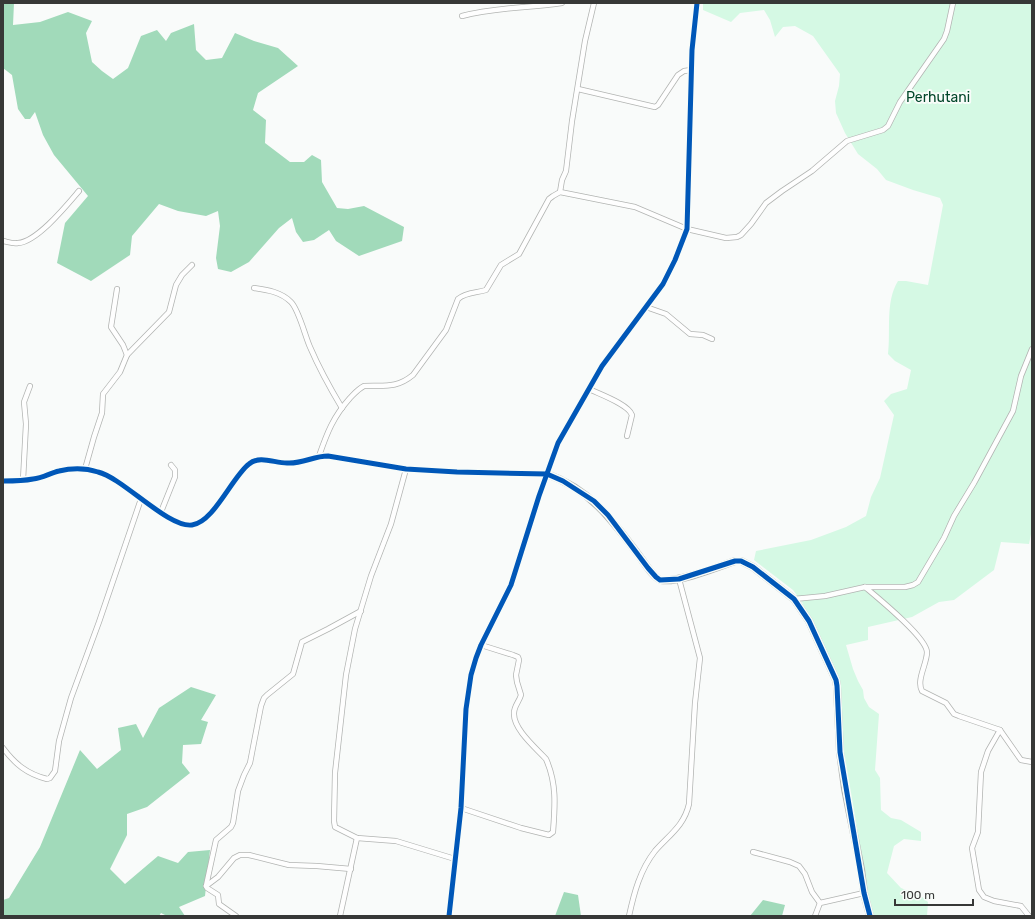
<svg xmlns="http://www.w3.org/2000/svg" width="1035" height="919" viewBox="0 0 1035 919" font-family="Rubik,sans-serif">
<style>
.green{fill:#d5f9e4}
.water{fill:#a1daba}
.lines{fill:none;stroke-linecap:round;stroke-linejoin:round}
.minor-casing{stroke:#b2b4b2;stroke-width:6}
.tertiary-casing{stroke:#b2b4b2;stroke-width:8}
.minor{stroke:#fefefe;stroke-width:4.5}
.tertiary{stroke:#fefefe;stroke-width:5.5}
.cycleway-casing{stroke:#f8fcf9;stroke-width:8}
.cycleway{stroke:#0057b8;stroke-width:5}
.labels{text-anchor:middle;dominant-baseline:central;stroke-width:4;stroke-linejoin:round;paint-order:stroke}
.park-label{font-size:14px;fill:#01462a;stroke:#f8fcf9}
</style>
<rect width="100%" height="100%" fill="#f9fbfa"/>
<path class="green" d="M703 3H1032V529L1029 544 1001 542 994 570 954 600 939 602 912 617 868 627V640L846 645 853 669 858 681 863 690 864 698 869 707 879 714 875 770 880 778 881 810 891 818 901 820 921 832V841L904 839 894 846 887 873 901 888 921 896 928 902 927 916H874L868 896 843 752 840 686 802 602 793 590 754 560 756 551 811 540 846 527 866 516 871 497 880 478 894 415 884 401 891 394 907 389 911 370 895 361 888 354C891 331 885 302 898 281H906L928 285 943 205 940 198 913 190 886 180 877 169 858 154 845 133 836 113 835 101 839 86 840 74 813 36 795 26 783 27 775 37 770 20 764 10 740 13 731 22 703 10Z"/>
<g class="water">
<polygon points="3,3 14,3 13,25 40,22 68,12 92,21 86,33 92,62 102,71 113,79 128,68 141,36 157,30 166,41 171,33 194,24 196,50 206,60 222,58 235,33 254,41 278,48 298,66 258,93 253,110 266,120 265,143 290,162 304,162 312,155 321,160 322,182 337,208 348,209 364,206 404,227 402,241 359,256 336,241 329,230 314,240 303,242 296,232 292,218 279,228 249,262 231,272 218,269 216,258 220,226 218,211 206,216 178,211 159,204 132,236 130,255 91,281 57,263 65,223 88,196 54,155 43,135 35,112 30,119 25,119 18,109 12,75 3,68"/>
<polygon points="191,687 216,695 201,720 208,722 201,744 183,745 182,763 190,773 147,807 127,814 127,835 110,869 125,884 158,856 178,863 188,852 210,850 205,896 179,907 185,916 167,916 161,913 159,916 3,916 3,900 9,898 40,847 80,750 97,769 121,750 118,728 136,724 143,738 159,708"/>
<polygon points="564,892 578,895 581,916 555,916"/>
<polygon points="763,900 785,905 782,916 750,916"/>
</g>
<g class="lines">
<defs>
<g id="minor">
<path d="M462 16C495 7 529 8 562 3"/>
<polyline points="578,89 655,107 658,105 678,75 684,71 691,70"/>
<polyline points="560,192 562,180 566,171 572,121 585,41 594,3"/>
<path d="M3 241C8 242 13 244 18 243 37 242 67 205 79 191"/>
<path d="M254 288C268 290 281 292 291 302 299 310 305 336 310 347 319 368 330 388 342 408"/>
<polyline points="117,289 111,327 123,345 127,355"/>
<polyline points="646,307 666,314 690,334 703,335 712,339"/>
<path d="M589 389C599 394 628 404 632 415L627 436"/>
<path d="M319 456C327 433 333 417 350 398 354 394 358 389 364 386 384 385 396 389 413 375L446 330 458 299C466 292 477 293 486 290L501 265 519 254 549 199 553 196 560 192 635 207 687 229 726 238 737 237 741 235 751 224 766 203 782 191 812 171 847 141 883 130 888 126 900 102 944 39 947 31 953 3"/>
<polyline points="85,469 94,437 102,413 103,394 120,372 127,355 169,312 176,285 182,275 192,265"/>
<polyline points="406,469 391,524 371,576 355,629 346,675 335,773 334,821 335,827 357,838 396,841 455,859"/>
<polyline points="23,480 26,424 24,402 30,386"/>
<path d="M3 481C13 481 23 481 33 479 43 478 50 473 59 471 71 468 86 468 98 472 123 478 168 528 192 525 214 522 232 477 249 464 260 455 274 463 287 463 303 464 313 456 328 456L406 469 457 472 547 474"/>
<polyline points="161,512 175,477 175,470 171,465"/>
<path d="M865 587C878 598 926 637 927 652 927 664 916 680 922 691L946 703 954 714 959 716 1000 730 1021 760 1032 762"/>
<polyline points="794,599 825,596 865,587 905,587 913,585 918,582 944,538 954,516 974,483 1013,411 1021,376 1032,349"/>
<polyline points="1000,730 988,751 981,772 978,832 972,848 979,890 984,897 994,901 1021,906 1029,916"/>
<path d="M3 748C15 764 27 774 47 779L50 778 55 771 59 741 71 698 99 622 141 499"/>
<path d="M461 808 521 828 549 835 553 832C555 806 557 784 546 759 536 748 513 729 514 713 514 706 519 702 521 695L517 682 516 675 519 660 518 657 513 655 481 645"/>
<polyline points="753,852 790,862 799,866 805,874 812,892 820,903"/>
<polyline points="206,886 218,877 234,858 240,855 249,855 289,865 317,866 351,869"/>
<polyline points="236,916 219,904 218,895 207,888 206,886 216,840 231,827 233,823 238,791 244,775 250,763 261,706 264,698 267,695 293,674 302,642 328,629 361,611"/>
<polyline points="340,916 357,838"/>
<polyline points="449,916 461,808 466,709 471,675 476,658 481,645 511,585 539,496 558,443 602,366 663,284 675,260 687,229 692,50 697,3"/>
<path d="M629 916C634 893 640 870 655 851 669 835 684 826 689 804L695 703 700 658 679 579"/>
<polyline points="815,916 820,903 864,893"/>
</g>
<path id="tertiary" d="M547 474C589 489 611 518 637 553 642 559 654 579 661 580 678 583 718 567 735 561H741L753 567 794 599 809 621 836 680 837 686 840 752 845 789 861 869 864 893 870 916"/>
</defs>
<use href="#minor" class="minor-casing"/>
<use href="#tertiary" class="tertiary-casing"/>
<use href="#minor" class="minor"/>
<use href="#tertiary" class="tertiary"/>
<defs>
<g id="cycleway">
<path d="M3 481C13 481 23 481 33 479 43 478 50 473 59 471 71 468 86 468 98 472 123 478 168 528 192 525 214 522 232 477 249 464 260 455 274 463 287 463 303 464 313 456 328 456L406 469 457 472 547 474 563 481 594 501 608 515 648 568 656 577 660 580 679 579 735 561H741L753 567 794 599 809 621 836 680 837 686 840 752 864 893 870 916"/>
<polyline points="449,916 461,808 466,709 471,675 476,658 481,645 511,585 539,496 558,443 602,366 663,284 675,260 687,229 692,50 697,3"/>
</g>
</defs>
<use href="#cycleway" class="cycleway-casing"/>
<use href="#cycleway" class="cycleway"/>
</g>
<g class="labels">
<g class="park-label">
<text x="938" y="97">Perhutani</text>
</g>
</g>
<rect width="1035" height="919" fill="none" stroke="#373837" stroke-width="8"/>
<path d="M895 899v6h78v-6" fill="none" stroke="#373837" stroke-width="2"/>
<text x="901" y="899" font-size="12" fill="#373837" stroke="#f8fcf9" stroke-width="3" paint-order="stroke">100 m</text>
</svg>
